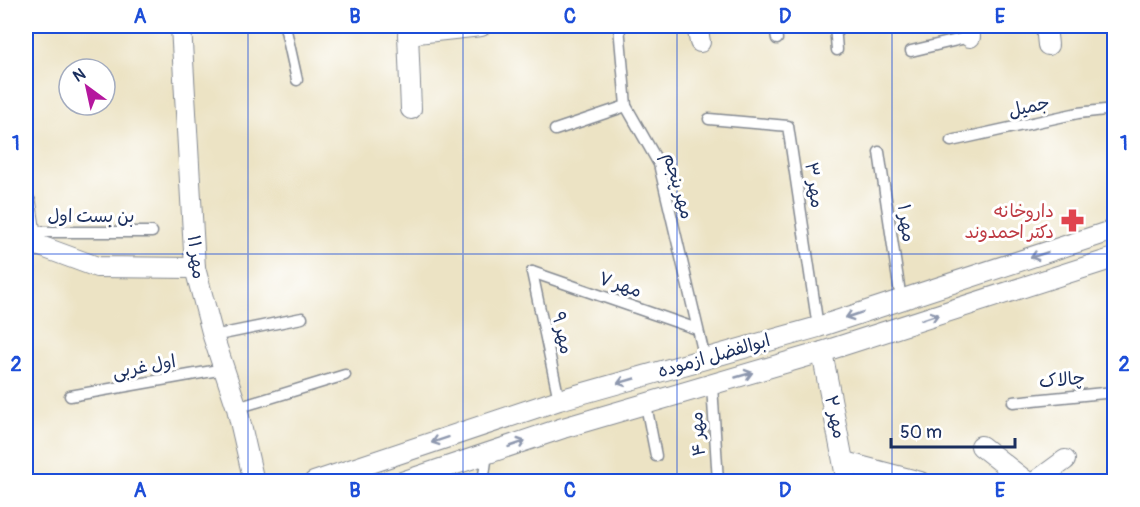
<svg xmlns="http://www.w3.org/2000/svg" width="1140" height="507" viewBox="0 0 1140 507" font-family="Pangolin,'Playpen Sans Arabic',sans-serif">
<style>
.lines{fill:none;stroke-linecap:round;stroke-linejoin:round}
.service-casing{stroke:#848991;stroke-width:13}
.minor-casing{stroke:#848991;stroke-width:22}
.service{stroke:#fff;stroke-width:10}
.minor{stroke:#fff;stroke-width:20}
.oneway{stroke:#8d97ae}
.grid{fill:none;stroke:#1d4ed8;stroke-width:1.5;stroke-opacity:0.55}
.labels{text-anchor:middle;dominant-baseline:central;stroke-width:6;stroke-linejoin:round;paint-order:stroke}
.street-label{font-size:18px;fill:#1b2f5e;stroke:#fff}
.health-label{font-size:18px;fill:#be3a42;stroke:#fff;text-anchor:end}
.neatline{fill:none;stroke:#1d4ed8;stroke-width:2}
.grid-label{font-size:20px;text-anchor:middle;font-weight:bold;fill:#1d4ed8}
</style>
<rect width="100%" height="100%" fill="#fff"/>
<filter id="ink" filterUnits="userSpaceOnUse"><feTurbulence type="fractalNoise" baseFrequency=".0167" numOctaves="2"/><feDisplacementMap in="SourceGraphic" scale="12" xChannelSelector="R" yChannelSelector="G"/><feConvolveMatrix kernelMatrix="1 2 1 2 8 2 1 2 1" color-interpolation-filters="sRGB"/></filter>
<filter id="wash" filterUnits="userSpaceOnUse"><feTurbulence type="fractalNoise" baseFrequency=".008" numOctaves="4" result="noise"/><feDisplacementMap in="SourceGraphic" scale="24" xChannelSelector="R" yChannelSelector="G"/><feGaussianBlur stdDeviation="1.35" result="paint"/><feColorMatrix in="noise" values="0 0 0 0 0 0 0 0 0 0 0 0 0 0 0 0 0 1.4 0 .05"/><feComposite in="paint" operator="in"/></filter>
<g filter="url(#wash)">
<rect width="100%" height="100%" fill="#ece3c4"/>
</g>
<g filter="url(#ink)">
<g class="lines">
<defs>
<g id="service">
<polyline points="285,26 297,80"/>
<polyline points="619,26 626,106 659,164 705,359"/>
<polyline points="775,26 777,39"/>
<polyline points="835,26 837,50"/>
<polyline points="911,51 970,37"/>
<polyline points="709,119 788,126 818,327"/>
<polyline points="555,130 626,106"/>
<polyline points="951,141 1078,113 1114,109"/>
<polyline points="879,152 901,300"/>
<polyline points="26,232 152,232"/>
<polyline points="532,272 697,329"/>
<polyline points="532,272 559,400"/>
<polyline points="213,336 302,318"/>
<polyline points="712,385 718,482"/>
<polyline points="70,396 224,369"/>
<polyline points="1013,402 1114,392"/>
<polyline points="646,405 656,456"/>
<polyline points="237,408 345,375"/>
<polyline points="483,482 487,454"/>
</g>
<g id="minor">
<polyline points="181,26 195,268 213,336 237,408 254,482"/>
<polyline points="697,26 700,42"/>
<polyline points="969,26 970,37"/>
<polyline points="1046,26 1048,45"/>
<polyline points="411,109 408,34 481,26"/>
<polyline points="26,203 32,243 97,267 195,268"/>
<polyline points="822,352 847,482"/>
<polyline points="981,446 1027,482"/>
<polyline points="844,462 920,482"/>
<polyline points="314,482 559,400 818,327 1114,230"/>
<polyline points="402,482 563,428 822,352 1114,258"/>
<polyline points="1035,482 1065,460"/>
</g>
</defs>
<use href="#service" class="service-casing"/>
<use href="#minor" class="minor-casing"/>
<use href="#service" class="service"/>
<use href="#minor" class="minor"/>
</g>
<defs><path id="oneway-shaft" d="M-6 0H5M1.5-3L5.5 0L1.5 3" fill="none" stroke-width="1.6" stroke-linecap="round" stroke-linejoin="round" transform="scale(1.5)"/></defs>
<g class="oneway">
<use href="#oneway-shaft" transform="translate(1039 255) rotate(162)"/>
<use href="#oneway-shaft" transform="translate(854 315) rotate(162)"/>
<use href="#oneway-shaft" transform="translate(930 317) rotate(-18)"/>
<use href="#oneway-shaft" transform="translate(744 375) rotate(-16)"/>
<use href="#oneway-shaft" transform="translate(626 381) rotate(164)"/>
<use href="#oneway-shaft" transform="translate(440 440) rotate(162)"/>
<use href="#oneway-shaft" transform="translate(517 444) rotate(-19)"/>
</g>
</g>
<path class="grid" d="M248 26V482M463 26V482M677 26V482M892 26V482M26 254H1114"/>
<defs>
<symbol id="pharmacy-bare" viewBox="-9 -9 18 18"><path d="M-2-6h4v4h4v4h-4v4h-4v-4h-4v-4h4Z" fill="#e0444e" stroke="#fff" stroke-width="2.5" paint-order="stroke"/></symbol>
</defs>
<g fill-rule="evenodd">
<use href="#pharmacy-bare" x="1056" y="204" width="33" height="33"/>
</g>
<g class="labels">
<g class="street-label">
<text transform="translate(1029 107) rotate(-12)">جمیل</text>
<text transform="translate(814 185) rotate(82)">مهر ۳</text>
<text transform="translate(678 186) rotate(74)">مهر پنجم</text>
<text x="91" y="216">بن بست اول</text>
<text transform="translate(906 223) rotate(82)">مهر ۱</text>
<text transform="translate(196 257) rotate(83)">مهر ۱۱</text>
<text transform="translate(620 285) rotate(19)">مهر ۷</text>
<text transform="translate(562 333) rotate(78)">مهر ۹</text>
<text transform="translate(714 356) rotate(-16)">ابوالفضل ازموده</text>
<text transform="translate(144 367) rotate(-10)">اول غربی</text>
<text transform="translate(1062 380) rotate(-5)">چالاک</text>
<text transform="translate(835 417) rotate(78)">مهر ۲</text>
<text transform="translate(698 434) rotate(-94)">مهر ۴</text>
</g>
<g class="health-label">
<text x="1054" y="211">داروخانه<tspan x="1054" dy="21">دکتر احمدوند</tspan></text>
</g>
</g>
<rect width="1140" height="507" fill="none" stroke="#fff" stroke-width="66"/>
<g transform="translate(87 87) rotate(327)"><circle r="28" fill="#ffffff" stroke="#a4acbf" stroke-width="1.5"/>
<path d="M0-4.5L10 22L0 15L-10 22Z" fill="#b5179e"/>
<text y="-9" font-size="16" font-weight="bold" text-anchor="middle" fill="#1b2f5e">N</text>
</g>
<path d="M891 438v9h124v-9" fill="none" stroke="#1b2f5e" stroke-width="3"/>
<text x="900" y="438" font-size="18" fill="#1b2f5e" stroke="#ffffff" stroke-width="4.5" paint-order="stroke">50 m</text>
<rect x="33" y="33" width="1074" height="441" class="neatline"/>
<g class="grid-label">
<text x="140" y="23">A</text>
<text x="355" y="23">B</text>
<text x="570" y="23">C</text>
<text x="785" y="23">D</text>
<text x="1000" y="23">E</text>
<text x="16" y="150">1</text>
<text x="1124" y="150">1</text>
<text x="16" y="371">2</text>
<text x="1124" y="371">2</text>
<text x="140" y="497">A</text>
<text x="355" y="497">B</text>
<text x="570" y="497">C</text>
<text x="785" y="497">D</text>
<text x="1000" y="497">E</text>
</g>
</svg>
